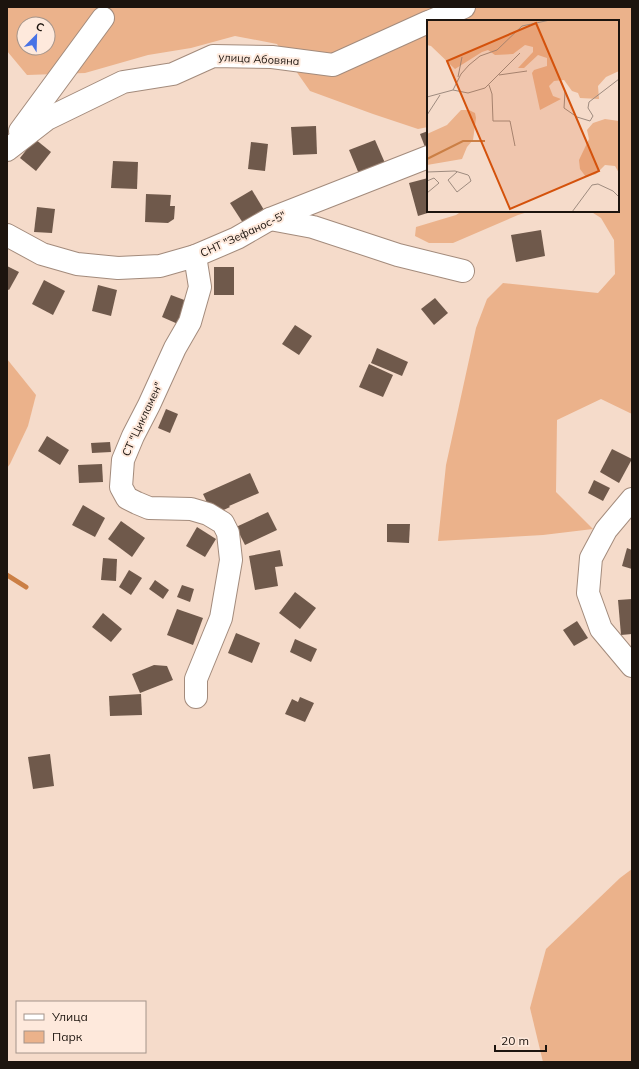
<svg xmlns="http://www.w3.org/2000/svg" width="639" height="1069" viewBox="0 0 639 1069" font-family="Mulish,sans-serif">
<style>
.green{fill:#ebb28b;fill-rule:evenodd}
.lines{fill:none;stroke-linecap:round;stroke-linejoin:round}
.stream{stroke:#cb7f45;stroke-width:5}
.building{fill:#6f594b}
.minor-casing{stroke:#a38b7c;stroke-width:24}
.minor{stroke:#fff;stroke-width:22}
.labels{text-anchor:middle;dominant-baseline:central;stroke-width:4;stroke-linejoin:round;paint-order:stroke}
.street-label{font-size:11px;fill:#1c140e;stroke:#fee9dc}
.inset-river{fill:none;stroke:#cb7f45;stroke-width:2}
.inset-road{fill:none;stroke:#9e8b7f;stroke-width:1}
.view{fill:#d4520c;fill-opacity:0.15;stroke:#d4520c;stroke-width:2}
.inset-edge{fill:none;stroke:#1c140e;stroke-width:2}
</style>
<rect width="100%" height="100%" fill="#f5dbca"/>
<g class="green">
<path d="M7 7H632V414L601 399 557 420 556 492 593 529 543 535 438 541 446 465 476 328 487 299 503 283 598 293 615 274 614 240 601 218 590 211H618V21H428V127L418 129 373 114 310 91 277 44 235 36 191 48 148 55 85 73 27 75 7 51ZM24 24H48V48H24Z"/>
<polygon points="462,211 531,211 518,215 453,243 429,243 415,236 416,227 456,215"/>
<polygon points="7,359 36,395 28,426 10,464 7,468"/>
<polygon points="632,869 632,1062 543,1062 530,1008 546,949 620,878"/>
</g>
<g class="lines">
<polyline class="stream" points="7,575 26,587"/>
</g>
<g class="building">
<polygon points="316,126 317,154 293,155 291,127"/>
<polygon points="428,131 428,155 420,134"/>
<polygon points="35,139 51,152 36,171 20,158"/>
<polygon points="375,140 385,163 359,174 349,150"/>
<polygon points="251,142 268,144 265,171 248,169"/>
<polygon points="113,161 138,162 137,189 111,188"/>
<polygon points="428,178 428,211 434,211 418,216 409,183"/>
<polygon points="252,190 264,210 243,223 230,203"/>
<polygon points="146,194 171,195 170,206 175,206 174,219 168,223 145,222"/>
<polygon points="37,207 55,209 52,233 34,232"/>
<polygon points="541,230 545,256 516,262 511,235"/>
<polygon points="7,266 19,272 9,290 7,289"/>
<rect x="214" y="267" width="20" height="28"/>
<polygon points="44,280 65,291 53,315 32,304"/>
<polygon points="98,285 117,290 111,316 92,311"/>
<polygon points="171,295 187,301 178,324 162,317"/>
<polygon points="435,298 448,313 434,325 421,309"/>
<polygon points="295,325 312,336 299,355 282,344"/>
<polygon points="377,348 408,362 402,376 371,363"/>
<polygon points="369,364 393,375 383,397 359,387"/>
<polygon points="166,409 178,414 170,433 158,428"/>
<polygon points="47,436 69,450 60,465 38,451"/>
<polygon points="110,442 111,452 92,453 91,443"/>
<polygon points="612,449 632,459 619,483 600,472"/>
<polygon points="102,464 103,482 79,483 78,465"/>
<polygon points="250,473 259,493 229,506 230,507 213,515 203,494"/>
<polygon points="594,480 610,488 603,501 588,493"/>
<polygon points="83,505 105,518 95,537 72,525"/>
<polygon points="268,512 277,530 245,545 236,527"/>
<polygon points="121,521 145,538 132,557 108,539"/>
<polygon points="387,524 410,524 409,543 387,542"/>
<polygon points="197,527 216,539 205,557 186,546"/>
<polygon points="627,548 632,550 632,569 622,566"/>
<polygon points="280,550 283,566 275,567 278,586 255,590 249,556"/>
<polygon points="103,558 117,559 116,581 101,580"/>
<polygon points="129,570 142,578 131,595 119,587"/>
<polygon points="155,580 169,590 163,599 149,589"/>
<polygon points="182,585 194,589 190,602 177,597"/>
<polygon points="295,592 316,608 300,629 279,613"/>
<polygon points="632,599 632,634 621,635 618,600"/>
<polygon points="177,609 203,618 193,645 167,635"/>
<polygon points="103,613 122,629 111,642 92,627"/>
<polygon points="577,621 588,638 574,646 563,630"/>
<polygon points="236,633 260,643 252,663 228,653"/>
<polygon points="295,639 317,649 311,662 290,652"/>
<polygon points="154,665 167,666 173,680 140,693 132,674"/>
<polygon points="141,694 142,715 110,716 109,696"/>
<polygon points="300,697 314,703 305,722 285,714 292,699 298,702"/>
<polygon points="50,754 54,786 33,789 28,757"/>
</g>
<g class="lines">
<defs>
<g id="minor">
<polyline points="431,21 464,7"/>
<polyline points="20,131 103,18"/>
<polyline points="7,150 47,119 123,82 173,74 213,56 272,57 333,65 428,22"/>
<polyline points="270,219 313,227 398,255 463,271"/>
<polyline points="7,235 42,254 77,264 118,268 160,266 195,256 237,238 270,219 428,157"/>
<polyline points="195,256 200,287 190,322 175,348 149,405 133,436 123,460 121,487 127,498 137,503 149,508 191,509 208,514 223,523 228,533 231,560 221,618 196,679 196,697"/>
<polyline points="632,499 606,530 591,558 588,593 601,629 632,666"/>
</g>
</defs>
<use href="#minor" class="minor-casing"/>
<use href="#minor" class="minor"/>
</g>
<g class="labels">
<g class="street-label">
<text transform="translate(259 59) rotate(3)">улица Абовяна</text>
<text transform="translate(243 234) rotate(-25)">СНТ "Зефанос-5"</text>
<text transform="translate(142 419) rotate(-65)">СТ "Цикламен"</text>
</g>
</g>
<g transform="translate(427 20)">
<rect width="192" height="192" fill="#f5dbca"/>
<path d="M0 0H192V51L179 57 171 66 172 79 153 78 151 73 145 71 137 60 127 61 122 66 126 76 134 79 113 90 105 53 107 50 120 46V38L111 35 97 48H91L106 32V27L98 25 86 34 68 35 61 30 55 32 28 49 4 26 0 25ZM34 90H42L48 93 49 98 46 120 40 127 35 139 0 145V114L20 105ZM178 99 192 101V153L188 146 178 145 169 154 159 157 153 149 152 140 162 119 160 110 166 103Z" fill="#ebb28b"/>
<path class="inset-river" d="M0 139 36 121H58"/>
<path class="inset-road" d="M72 55 100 51M31 57 35 37M62 65 65 74 66 101H83L88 126M26 70 41 73 58 68 93 33M138 72 137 88 150 97 163 101 166 96 161 88 162 82 192 59M0 77 26 70 34 54 42 45 53 36 70 30 95 6 123 0M0 95 13 75M0 152 28 151 41 155 42 156 44 161 30 172 21 160 30 152M0 161 7 158 12 163 0 173M145 192 165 165 171 164 186 171 192 177"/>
<path class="view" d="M109 3 172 151 83 189 20 41Z"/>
<rect width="192" height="192" class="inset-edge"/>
</g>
<rect width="639" height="1069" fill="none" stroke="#1c140e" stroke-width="16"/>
<rect x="16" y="1001" width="130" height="52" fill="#fee9dc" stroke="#a4948a"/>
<rect x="24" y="1014" width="20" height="6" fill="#ffffff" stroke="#a4948a"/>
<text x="52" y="1021" font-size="12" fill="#1c140e">Улица</text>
<rect x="24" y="1031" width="20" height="12" fill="#ebb28b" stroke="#a4948a"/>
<text x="52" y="1041" font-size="12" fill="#1c140e">Парк</text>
<g transform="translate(36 36) rotate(23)"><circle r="19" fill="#fee9dc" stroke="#a4948a"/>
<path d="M0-3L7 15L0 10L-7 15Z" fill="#4873e6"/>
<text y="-6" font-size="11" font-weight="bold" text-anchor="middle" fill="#1c140e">С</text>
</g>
<path d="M495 1045v6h51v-6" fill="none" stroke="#1c140e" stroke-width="2"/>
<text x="501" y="1045" font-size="12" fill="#1c140e" stroke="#fee9dc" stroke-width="3" paint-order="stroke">20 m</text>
</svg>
